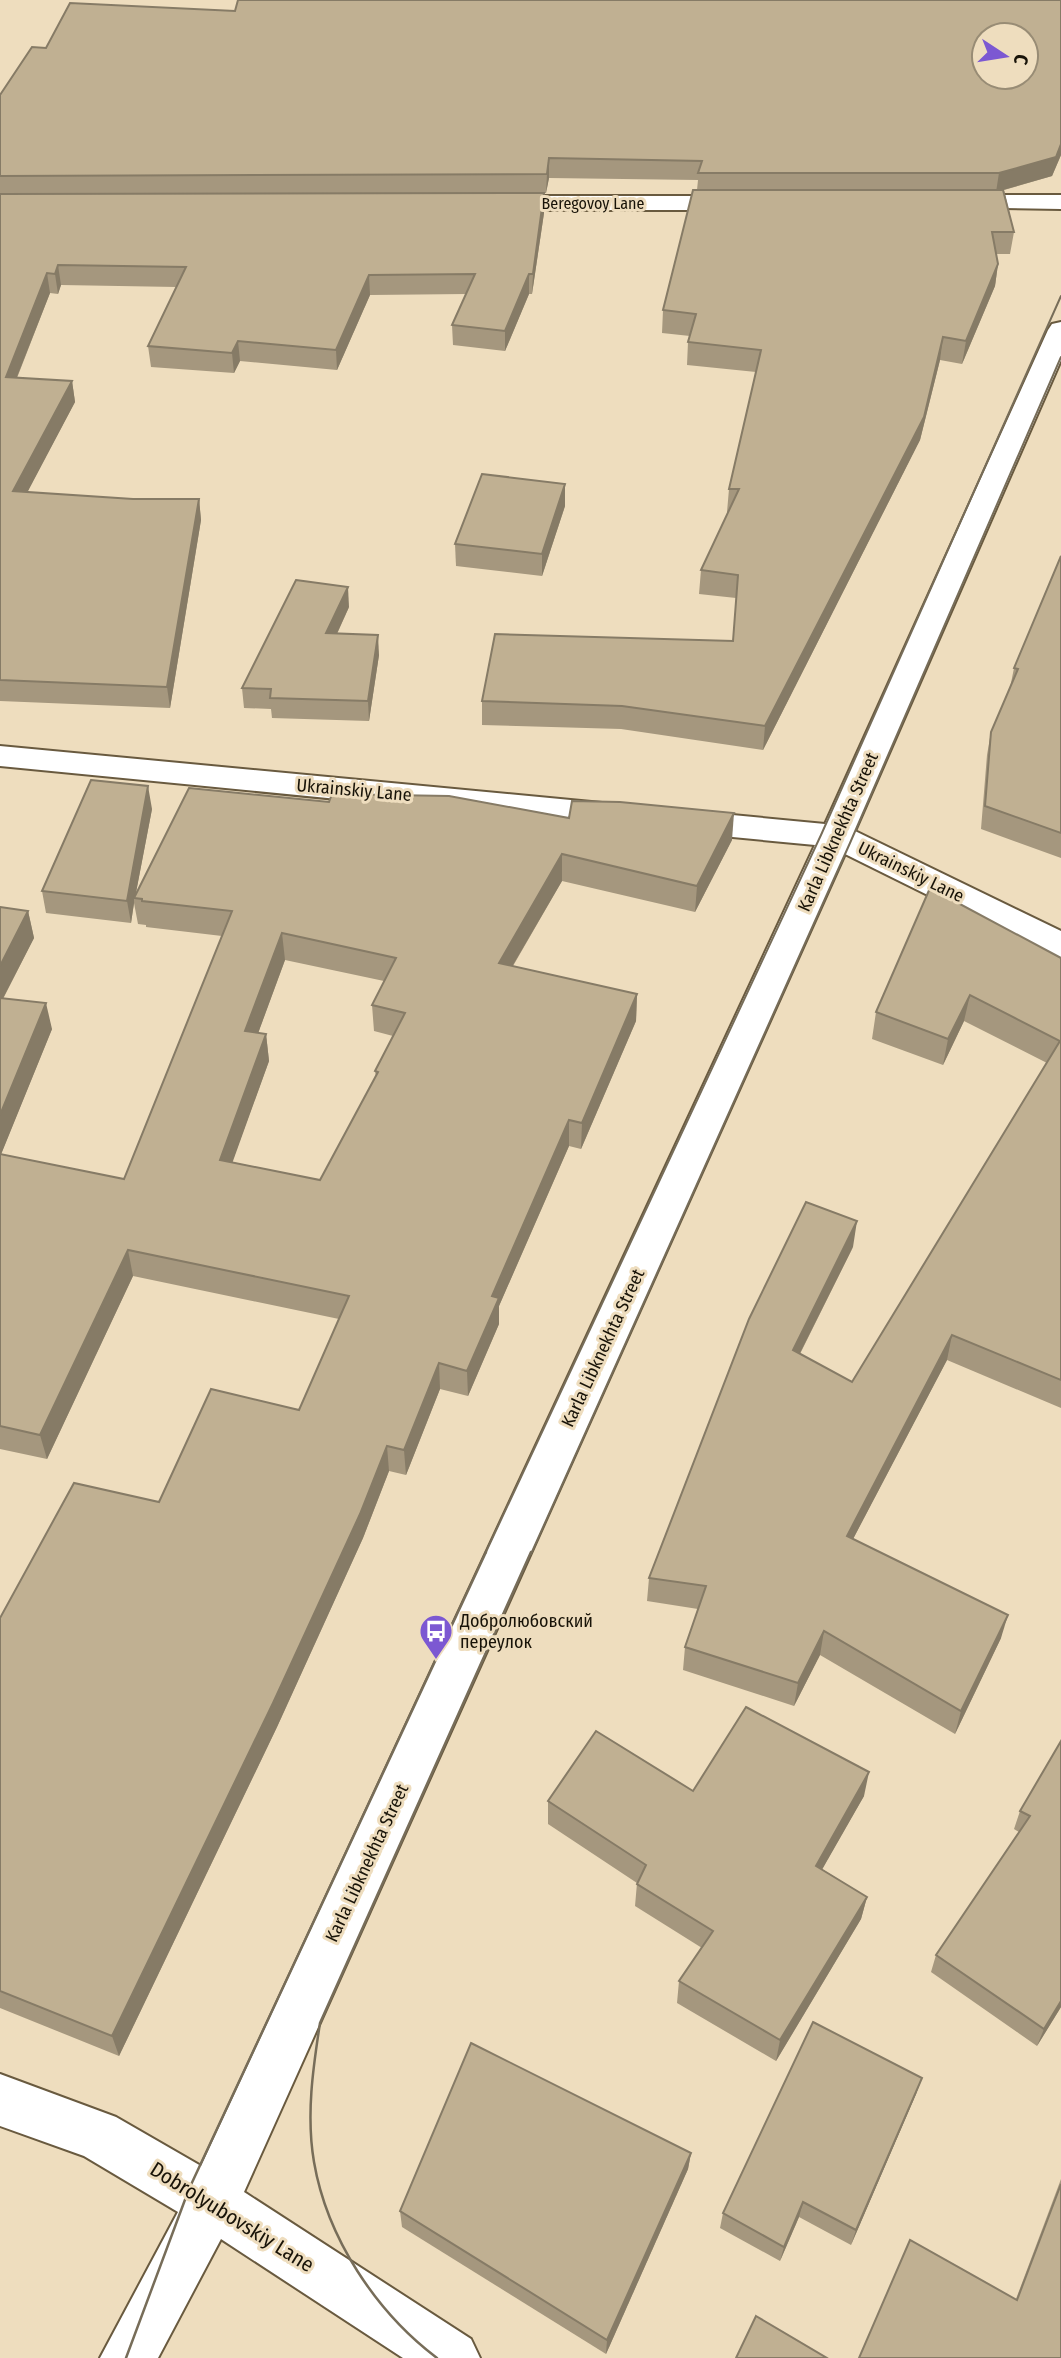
<svg xmlns="http://www.w3.org/2000/svg" width="1061" height="2358" viewBox="0 0 1061 2358" font-family="'Fira Sans Condensed',sans-serif">
<style>
.lines{fill:none;stroke-linecap:round;stroke-linejoin:round}
.minor-casing{stroke:#695a3f;stroke-width:4}
.minor{fill:#fff;fill-rule:evenodd}
.tram-far1{stroke:#776d59;stroke-width:2}
.tram{stroke:#776d59;stroke-width:2.5}
.wall{fill:#a5977e;fill-rule:evenodd}
.shaded-wall{fill:#867b66}
.building{fill:#c0b092;stroke:#867b66;stroke-width:2;fill-rule:evenodd}
.labels{text-anchor:middle;dominant-baseline:central;stroke-width:6;stroke-linejoin:round;paint-order:stroke}
.far-street-label{font-size:16px;fill:#181308;stroke:#eeddbe}
.street-label{font-size:18px;fill:#181308;stroke:#eeddbe}
.poi-label{font-size:18px;fill:#181308;stroke:#eeddbe;text-anchor:start}
.near-street-label{font-size:21px;fill:#181308;stroke:#eeddbe}
</style>
<rect width="100%" height="100%" fill="#eeddbe"/>
<g class="lines">
<defs>
<g id="minor">
<polygon points="955,195 1061,195 1061,209 946,207 943,202 946,197"/>
<polygon points="493,196 744,196 753,198 756,203 753,208 744,210 493,210 484,208 481,203 484,198"/>
<polygon points="1061,322 1061,360 855,831 1061,931 1061,958 1049,955 845,854 244,2192 471,2339 480,2358 403,2358 221,2239 158,2358 100,2358 178,2212 84,2156 0,2126 0,2074 116,2117 201,2166 815,845 680,832 668,829 663,821 668,813 680,810 825,824 1048,330 1052,324"/>
<polygon points="0,746 623,805 635,808 640,816 635,824 623,827 0,766"/>
</g>
</defs>
<use href="#minor" class="minor-casing"/>
<use href="#minor" class="minor"/>
<g class="tram-far1">
<polyline points="485,1554 821,835 1061,296"/>
<polyline points="531,1554 850,843 1061,357"/>
</g>
<g class="tram">
<polyline points="126,2358 189,2189 486,1552"/>
<path d="M437 2358C376 2312 327 2238 314 2162 306 2116 313 2068 320 2023L531 1552"/>
</g>
</g>
<g class="wall">
<polygon points="1061,0 1061,155 1052,176 1004,190 1014,232 1010,254 996,254 998,264 995,286 962,364 940,360 920,440 763,750 621,729 482,725 482,701 733,641 736,598 699,594 701,570 729,512 727,512 729,489 756,372 687,365 688,342 690,336 662,333 663,310 697,190 698,180 549,178 546,193 544,193 544,213 532,294 529,294 505,351 453,345 452,325 466,294 370,295 337,370 240,361 234,373 151,367 148,346 177,287 61,285 58,294 50,293 17,378 72,381 75,402 27,492 133,499 199,499 201,520 170,708 0,701 0,95 46,48 235,11"/>
<polygon points="565,484 565,506 542,576 456,566 455,544"/>
<polygon points="1061,556 1061,858 981,829 987,755 991,732 1010,688 1014,668"/>
<polygon points="349,607 337,634 379,655 369,721 272,718 271,709 244,708 242,688"/>
<path d="M329 802 569 818 732 840 695 912 562 881 513 966 637 994 636 1021 581 1149 569 1146 499 1306V1324L468 1396 440 1389 406 1475 389 1471 363 1538 277 1727 119 2056 0 2008V1618L159 1502 299 1410 339 1319 133 1276 47 1459 0 1449V907L28 911 34 938 3 999 52 1029 1 1154 124 1179 222 936 146 927V925L138 924 134 903 131 923 46 913 42 891 152 809 136 892ZM285 960 384 981 372 1005 374 1031 393 1036 375 1071 376 1077 320 1180 232 1162 269 1061 266 1034 258 1033Z"/>
<polygon points="1061,958 1061,1408 947,1360 853,1539 1001,1638 955,1734 820,1655 794,1706 683,1670 685,1647 698,1609 647,1601 649,1578 853,1247 800,1354 852,1382 1047,1063 964,1021 943,1065 872,1039 876,1012"/>
<polygon points="1061,1741 1061,2007 1037,2046 931,1972 936,1955 1019,1832 1014,1829 1020,1811"/>
<polygon points="693,1791 864,1796 822,1869 867,1897 861,1919 776,2061 677,2003 679,1981 702,1948 635,1906 637,1883 548,1824 548,1801"/>
<polygon points="922,2078 916,2094 851,2245 799,2217 780,2261 720,2228 723,2213"/>
<polygon points="691,2153 688,2169 606,2354 402,2227 400,2211"/>
<polygon points="1061,2179 1061,2358 1016,2299"/>
</g>
<g class="shaded-wall">
<polygon points="1061,144 1061,155 1052,176 996,192 999,173"/>
<polygon points="549,158 549,178 546,193 547,174"/>
<polygon points="544,193 544,213 532,294 533,274"/>
<polygon points="998,264 995,286 962,364 966,341"/>
<polygon points="58,265 61,285 58,294 55,274"/>
<polygon points="47,273 50,293 9,397 6,377"/>
<polygon points="529,274 529,294 505,351 505,331"/>
<polygon points="369,275 370,295 337,370 336,350"/>
<polygon points="943,337 940,360 920,440 763,750 765,726"/>
<polygon points="238,341 240,361 234,373 232,353"/>
<polygon points="72,381 75,402 17,512 13,491"/>
<polygon points="565,484 565,506 542,576 542,554"/>
<polygon points="199,499 201,520 170,708 167,687"/>
<polygon points="348,587 349,607 328,653 326,633"/>
<polygon points="378,635 379,655 369,721 368,701"/>
<polygon points="148,786 152,809 135,898 134,898 134,903 131,923 127,901"/>
<polygon points="734,813 732,840 695,912 697,886"/>
<polygon points="562,854 562,881 499,989 499,963"/>
<polygon points="28,911 34,938 0,1004 0,966"/>
<polygon points="282,933 285,960 249,1058 245,1031"/>
<polygon points="637,994 636,1021 581,1149 582,1123"/>
<polygon points="970,995 964,1021 943,1065 948,1039"/>
<polygon points="46,1003 52,1029 0,1157 0,1115"/>
<polygon points="266,1034 269,1061 224,1186 220,1160"/>
<polygon points="569,1120 569,1146 499,1306 499,1324 468,1396 467,1371 492,1296"/>
<polygon points="857,1221 853,1247 789,1375 793,1350"/>
<polygon points="128,1250 133,1276 47,1459 40,1435"/>
<polygon points="952,1335 947,1360 842,1560 847,1536"/>
<polygon points="439,1363 440,1389 406,1475 404,1450"/>
<polygon points="387,1446 389,1471 363,1538 277,1727 119,2056 112,2036"/>
<polygon points="1008,1615 1001,1638 955,1734 961,1711"/>
<polygon points="824,1631 820,1655 794,1706 798,1683"/>
<polygon points="869,1772 864,1796 811,1889 816,1866"/>
<polygon points="867,1897 861,1919 776,2061 780,2040"/>
<polygon points="1061,2001 1061,2007 1037,2046 1044,2029"/>
<polygon points="922,2078 916,2094 851,2245 856,2230"/>
<polygon points="691,2153 688,2169 606,2354 607,2340"/>
<polygon points="803,2202 799,2217 780,2261 784,2247"/>
</g>
<g class="building">
<path d="M238 0H1061V144L1056 157 999 173H698L702 161 549 158 547 174 0 176V95L32 47 46 48 70 3 235 11ZM984 35H1026V77H984Z"/>
<polygon points="693,190 1003,190 1014,232 992,232 998,264 966,341 943,337 924,417 765,726 622,706 482,701 495,634 733,641 738,575 701,570 739,489 729,489 761,350 688,342 696,314 663,310"/>
<polygon points="544,193 533,274 529,274 505,331 452,325 475,274 369,275 336,350 238,341 232,353 148,346 186,267 58,265 55,274 47,273 6,377 72,381 13,491 133,499 199,499 167,687 0,680 0,194"/>
<polygon points="482,474 565,484 542,554 455,544"/>
<polygon points="1061,556 1061,833 985,806 991,732 1018,669 1014,668"/>
<polygon points="296,580 348,587 326,633 378,635 368,701 270,698 271,689 242,688"/>
<polygon points="91,780 148,786 127,901 42,891"/>
<path d="M189 788 329 802 332 794 449 796 569 818 572 801 620 802 734 813 697 886 562 854 499 963 637 994 582 1123 569 1120 492 1296 499 1298 467 1371 439 1363 404 1450 387 1446 360 1514 273 1703 112 2036 0 1991V1618L74 1483 159 1502 211 1389 299 1410 349 1296 128 1250 40 1435 0 1426V1154L124 1179 232 911 142 901V899L134 898ZM282 933 396 958 372 1005 405 1013 375 1071 378 1072 320 1180 220 1160 266 1034 245 1031Z"/>
<polygon points="930,888 1061,958 1061,1380 952,1335 847,1536 1008,1615 961,1711 824,1631 798,1683 685,1647 706,1586 649,1578 749,1319 806,1202 857,1221 793,1350 852,1382 1060,1041 970,995 948,1039 876,1012"/>
<polygon points="0,907 28,911 0,966"/>
<polygon points="0,998 46,1003 0,1115"/>
<polygon points="746,1707 869,1772 816,1866 867,1897 780,2040 679,1981 713,1931 637,1884 646,1865 548,1801 596,1731 693,1791"/>
<polygon points="1061,1741 1061,2001 1044,2029 936,1955 1030,1816 1020,1811"/>
<polygon points="813,2022 922,2078 856,2230 803,2202 784,2247 723,2213"/>
<polygon points="471,2043 691,2153 607,2340 400,2211"/>
<polygon points="1061,2184 1061,2358 859,2358 910,2240 1017,2300"/>
<polygon points="756,2316 827,2358 736,2358"/>
</g>
<defs>
<symbol id="bus-pin" viewBox="-11 -11 22 30"><path d="M0 17L-7.5 6A9.5 9.5 0 1 1 7.5 6Z" fill="#7c58d2" stroke="#eeddbe"/><path d="M-5-6H5V4H4V6H2V4H-2V6H-4V4H-5ZM-3.5-4V0h7V-4ZM-3.5 1.2v1.5H-2V1.2ZM2 1.2v1.5H3.5V1.2Z" fill="#fff"/></symbol>
</defs>
<g fill-rule="evenodd">
<use href="#bus-pin" x="417" y="1612" width="38" height="52"/>
</g>
<g class="labels">
<g class="far-street-label">
<text x="593" y="203">Beregovoy Lane</text>
</g>
<g class="street-label">
<text transform="translate(354 790) rotate(5)">Ukrainskiy Lane</text>
<text transform="translate(838 832) rotate(-66)">Karla Libknekhta Street</text>
<text transform="translate(911 872) rotate(26)">Ukrainskiy Lane</text>
<text transform="translate(603 1348) rotate(-65)">Karla Libknekhta Street</text>
<text transform="translate(367 1863) rotate(-65)">Karla Libknekhta Street</text>
</g>
<g class="poi-label">
<text x="460" y="1621">Добролюбовский<tspan x="460" dy="21">переулок</tspan></text>
</g>
<g class="near-street-label">
<text transform="translate(232 2217) rotate(32)">Dobrolyubovskiy Lane</text>
</g>
</g>
<g transform="translate(1005 56) rotate(102)"><circle r="33" fill="#eeddbe" stroke="#988c75" stroke-width="2"/>
<path d="M0-5L12 26L0 18L-12 26Z" fill="#7c58d2"/>
<text y="-10" font-size="19" font-weight="bold" text-anchor="middle" fill="#181308">С</text>
</g>
</svg>
